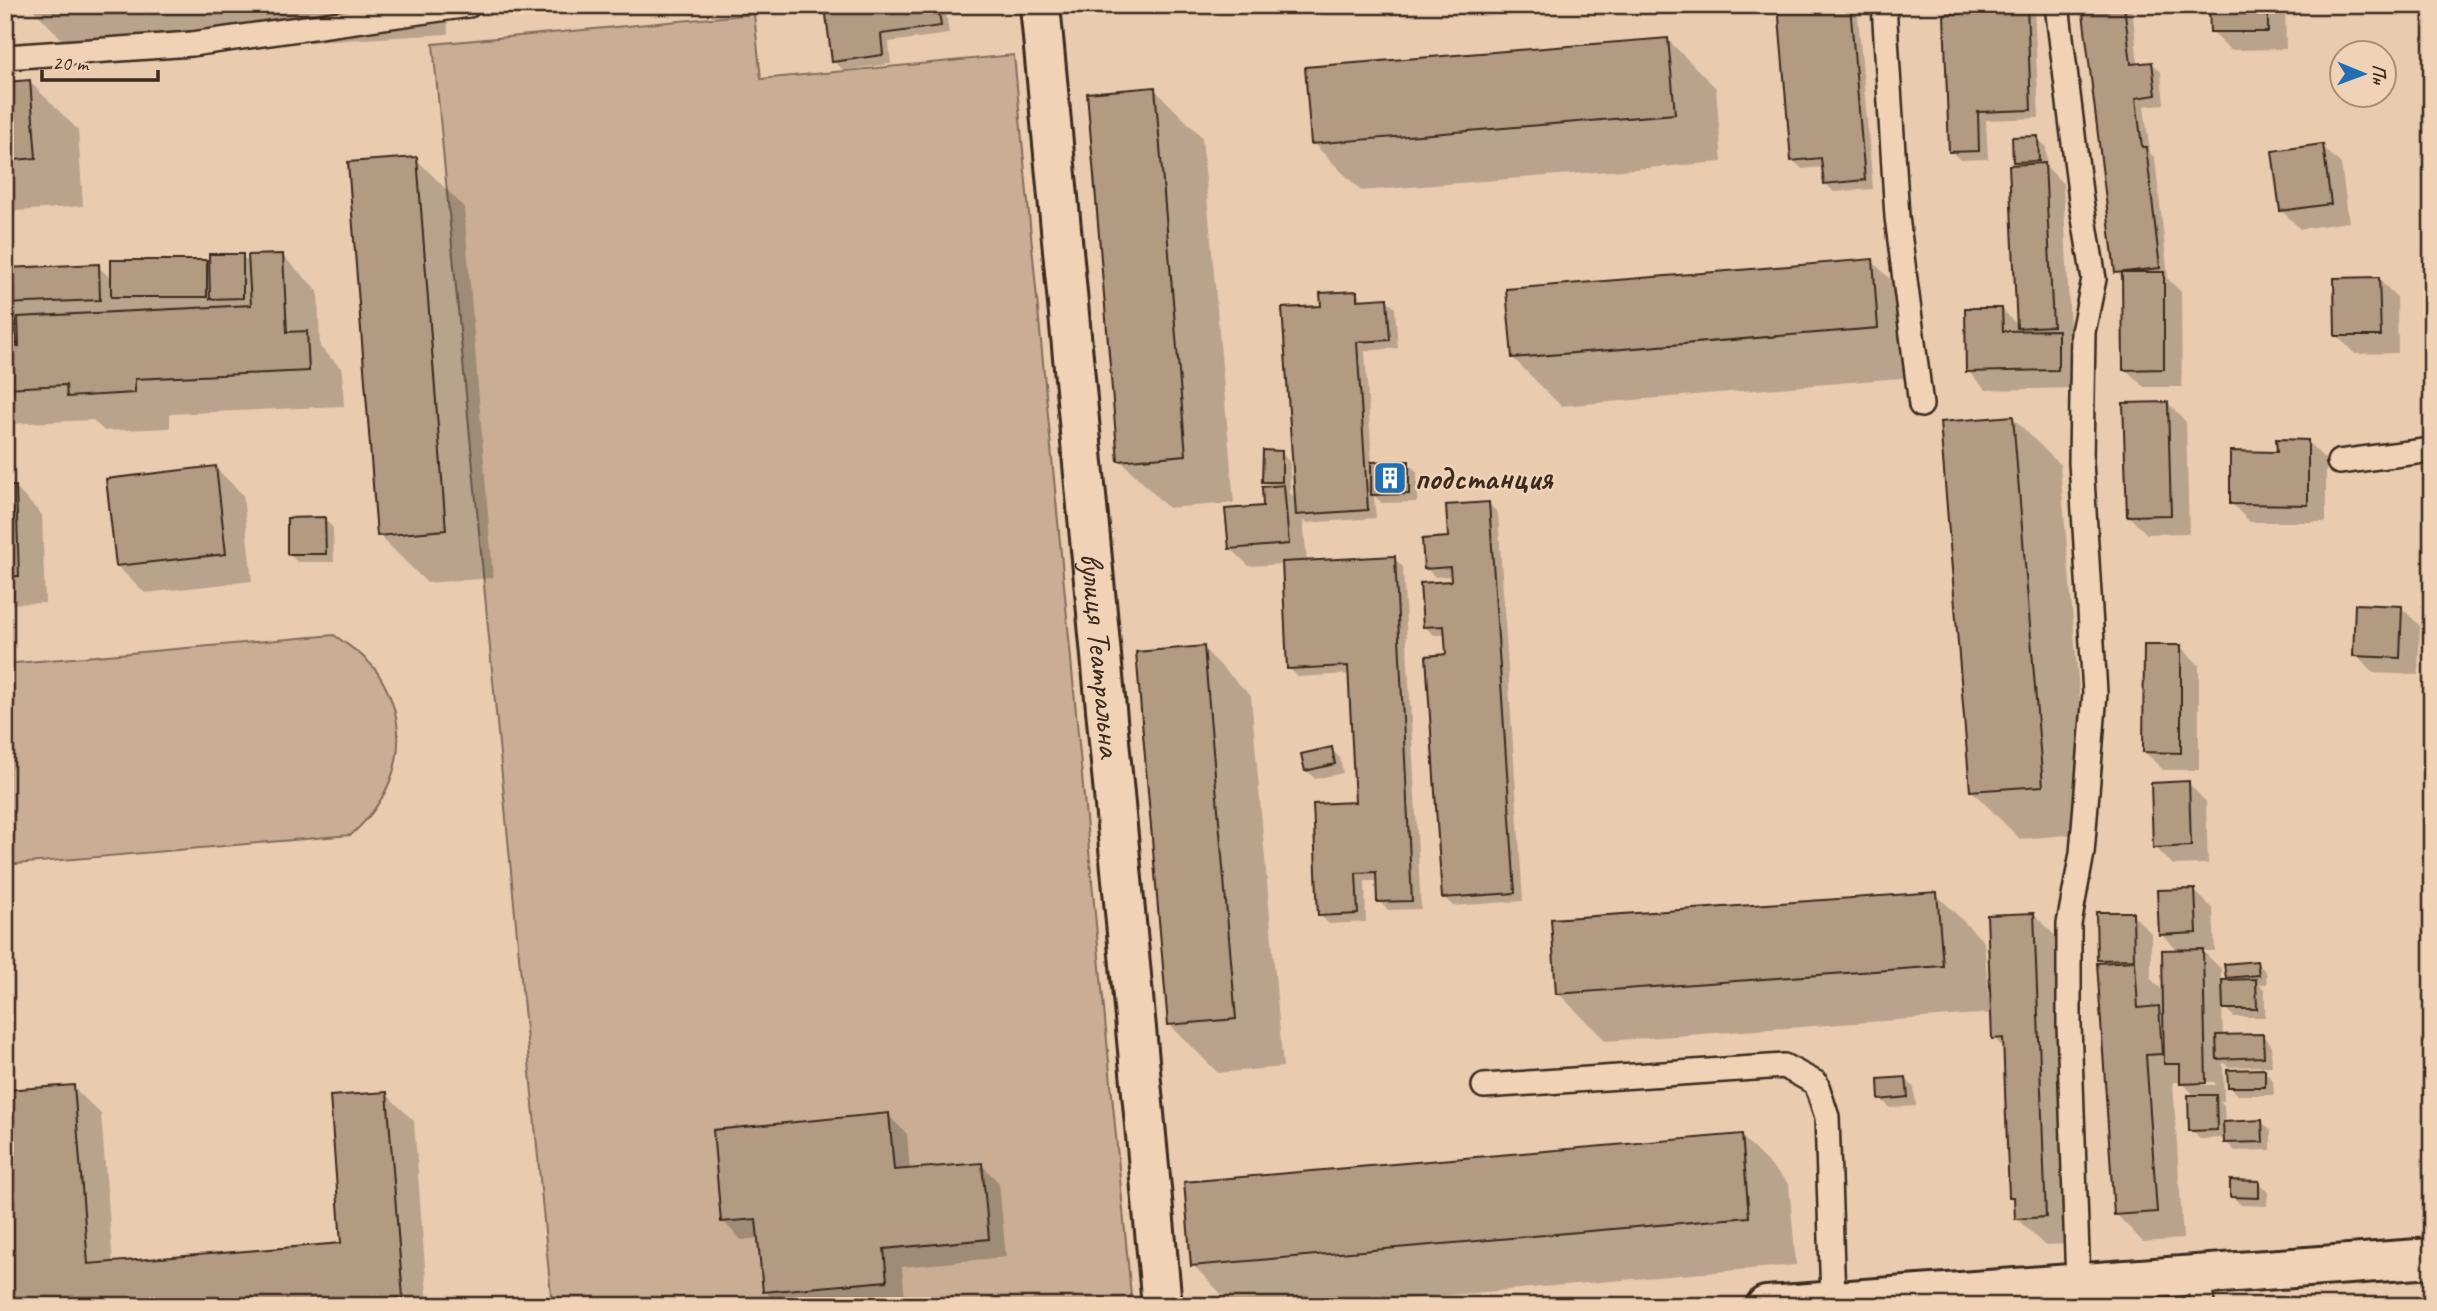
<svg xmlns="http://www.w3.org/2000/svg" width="2437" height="1311" viewBox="0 0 2437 1311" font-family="Caveat,sans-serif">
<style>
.green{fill:#c9ae95;stroke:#826c5a;stroke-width:2}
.shadow{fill:#0003;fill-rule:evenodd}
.building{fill:#b39a83;stroke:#3b2a1e;stroke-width:2}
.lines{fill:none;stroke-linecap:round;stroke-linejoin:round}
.lane-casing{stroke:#3b2a1e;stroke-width:28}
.street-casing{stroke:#3b2a1e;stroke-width:44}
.lane{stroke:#f0d3b6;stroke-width:23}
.street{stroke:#f0d3b6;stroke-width:38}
.labels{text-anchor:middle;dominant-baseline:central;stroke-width:5;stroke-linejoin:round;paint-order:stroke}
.poi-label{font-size:33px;font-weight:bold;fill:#3b2a1e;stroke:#f0d3b6;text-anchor:start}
.street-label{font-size:33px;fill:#3b2a1e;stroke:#f0d3b6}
</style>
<rect width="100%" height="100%" fill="#e9ccb0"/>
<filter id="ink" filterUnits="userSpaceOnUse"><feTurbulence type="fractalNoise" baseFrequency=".0143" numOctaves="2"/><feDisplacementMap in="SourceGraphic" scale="14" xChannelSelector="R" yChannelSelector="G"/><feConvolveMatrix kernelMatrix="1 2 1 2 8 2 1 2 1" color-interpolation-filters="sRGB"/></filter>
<g filter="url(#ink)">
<g class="green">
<polygon points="754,14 761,79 1014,55 1132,1306 552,1306 433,44"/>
<path d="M334 635C349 646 369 658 379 675 414 732 399 792 351 835L5 865V664Z"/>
</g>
<g class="shadow">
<polygon points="29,5 447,5 448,34 78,56"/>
<polygon points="852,5 945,5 949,34 889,42 891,64 843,70 834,61"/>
<polygon points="1780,5 1857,5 1873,189 1834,192 1825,183 1824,167 1802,169 1793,160"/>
<polygon points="1987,5 2034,5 2039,118 1986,120 1988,159 1960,160 1951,151 1988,14"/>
<polygon points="2084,5 2132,5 2138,65 2152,63 2161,72 2164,104 2144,106 2150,153 2155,158 2168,276 2166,277 2181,292 2182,387 2144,387 2125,369 2124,280 2116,272"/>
<polygon points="2211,5 2285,5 2286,49 2230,50 2212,31"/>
<polygon points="1668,40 1716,88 1722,162 1361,191 1313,143"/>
<polygon points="30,82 78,130 83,206 5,212 5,84"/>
<polygon points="1154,89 1202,137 1234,503 1168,508 1120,460"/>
<polygon points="2037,138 2046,147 2047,167 2063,184 2071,346 2076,350 2076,388 1986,390 1968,371 2002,309 2019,327 2019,166 2014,162"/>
<polygon points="2322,146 2341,164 2349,222 2300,229 2282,211"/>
<polygon points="416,159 464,207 493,578 427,583 379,535"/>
<polygon points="282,255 318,291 320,347 342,369 344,406 170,414 170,428 104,431 93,420 5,424 5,347 26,345 25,341 5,343 5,269 98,266 113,281 206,262 211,267 242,256 250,264"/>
<polygon points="1872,261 1920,309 1925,376 1561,406 1513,358"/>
<polygon points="2378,279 2397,297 2398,353 2355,354 2337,336"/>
<polygon points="1356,293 1365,301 1386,299 1395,308 1398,348 1365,351 1372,463 1408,463 1417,472 1417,502 1382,503 1374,496 1376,518 1306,523 1303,520 1307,562 1394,558 1403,567 1421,909 1388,910 1379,901 1378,881 1365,881 1366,922 1329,924 1320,915 1357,804 1350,674 1298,677 1289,668 1283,564 1249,566 1230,548 1265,507 1270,488 1264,481 1281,453 1290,462 1290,490 1287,490 1297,500 1323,307"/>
<polygon points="2168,403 2186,422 2189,533 2147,534 2128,516"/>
<polygon points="2012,417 2060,465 2091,833 2020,839 1972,791"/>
<polygon points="2307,441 2326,460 2326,522 2250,522 2232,504 2278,454"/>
<polygon points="216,468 243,495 252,581 145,593 117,566"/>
<polygon points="15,487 42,515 45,603 5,604 5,488"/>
<polygon points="1489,504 1498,513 1523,901 1453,906 1444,897 1448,656 1447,635 1434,635 1425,627 1453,583 1453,576 1435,577 1426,568 1450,539"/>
<polygon points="325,519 333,528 334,562 297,562 288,553"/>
<polygon points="2402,608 2420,626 2418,675 2374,673 2355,655"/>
<polygon points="2181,647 2199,665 2199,770 2163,770 2145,752"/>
<polygon points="1203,648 1251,696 1283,1067 1218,1073 1170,1025"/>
<polygon points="1331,749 1340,758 1343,773 1315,779 1306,770"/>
<polygon points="2188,783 2206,802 2208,864 2173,865 2155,847"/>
<path d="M2194 890 2213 909 2215 951H2203L2221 969V981H2231L2227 978 2257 963 2266 972 2267 984H2259L2265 990V1017H2234L2222 1005 2223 1037 2263 1036 2271 1045 2272 1066 2228 1067 2223 1062 2224 1101H2220L2224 1105 2225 1123 2262 1122 2271 1131V1150L2235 1151 2226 1142V1138L2200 1139 2191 1130 2196 1097 2182 1082H2173L2183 1239 2143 1242 2116 1214 2104 964 2099 959 2132 914 2151 933V977H2149L2165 993 2178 951 2161 934ZM2195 1082H2215V1085H2199Z"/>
<polygon points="1936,894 1984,942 1990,1010 1993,1010 2034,914 2061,942 2072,1244 2044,1245 2016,1218 2016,1201 2011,1196 2005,1049 1994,1038 1993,1013 1606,1041 1558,993"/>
<polygon points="2264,1071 2273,1080 2274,1095 2238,1095 2229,1086"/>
<polygon points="1906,1079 1914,1088 1916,1106 1890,1108 1881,1099"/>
<polygon points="73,1087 101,1114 113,1264 343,1245 386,1094 414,1121 428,1306 5,1306"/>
<polygon points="888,1115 907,1134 910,1171 981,1164 999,1183 1006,1257 902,1267 905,1299 829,1306 779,1306 765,1291 760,1238 741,1240 723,1221"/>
<polygon points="1741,1136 1789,1184 1796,1265 1325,1306 1233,1306 1193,1265"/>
<polygon points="2259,1183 2268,1192 2267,1206 2241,1205 2232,1196"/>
</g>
<g class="building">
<polygon points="839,5 938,5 941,26 881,34 883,55 832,62 825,7"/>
<polygon points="1778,5 1850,5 1865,180 1824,184 1821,158 1791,161"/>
<polygon points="1985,5 2027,5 2031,110 1978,112 1979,151 1949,152 1944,14 1986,12"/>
<polygon points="2082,5 2124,5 2131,64 2152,62 2156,95 2136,98 2142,147 2146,147 2160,268 2115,273"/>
<polygon points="2209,5 2268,5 2268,32 2210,32"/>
<polygon points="1668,38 1675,114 1311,144 1305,67"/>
<polygon points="30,80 36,158 5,161 5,82"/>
<polygon points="1155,87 1186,455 1118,461 1087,93"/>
<polygon points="2038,136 2039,161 2013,162 2012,137"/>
<polygon points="2323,144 2331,204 2280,211 2272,151"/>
<polygon points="417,157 446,530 377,536 348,162"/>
<polygon points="2045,163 2053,326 2017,328 2009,165"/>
<polygon points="209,254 243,254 243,298 210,299"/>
<polygon points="283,254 287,332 307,331 309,371 135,379 135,393 67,397 66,385 5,388 5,347 19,346 18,317 251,305 248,255"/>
<polygon points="1873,259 1878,328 1512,358 1506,289"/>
<rect x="111" y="260" width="96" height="37"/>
<polygon points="99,264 100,300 5,304 5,268"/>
<polygon points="2122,272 2164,272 2164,369 2123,370"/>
<polygon points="2379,277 2381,336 2335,336 2334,278"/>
<polygon points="1357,291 1357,300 1387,298 1390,340 1357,342 1368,510 1296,515 1282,308 1321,306 1320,293"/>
<polygon points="1965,308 2002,308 2003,331 2058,330 2058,370 1966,372"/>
<polygon points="15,315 17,344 5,345 5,316"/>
<polygon points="2168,402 2171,515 2127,516 2123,403"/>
<polygon points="2013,416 2043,786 1970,791 1940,422"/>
<polygon points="2276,439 2308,440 2308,505 2230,504 2230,451 2277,452"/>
<polygon points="1263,450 1282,451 1282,482 1262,482"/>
<polygon points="1409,461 1409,494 1371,495 1371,462"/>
<polygon points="216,466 226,554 116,566 106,479"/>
<polygon points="1284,485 1289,544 1229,549 1225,509 1263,506 1262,487"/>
<polygon points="5,486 16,486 19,576 5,577"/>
<polygon points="1489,502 1515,893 1442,898 1426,656 1446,654 1444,626 1423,627 1420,583 1451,581 1450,567 1424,569 1422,539 1448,537 1446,505"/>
<polygon points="325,517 326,554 287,554 287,518"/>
<polygon points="1395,556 1412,901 1377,902 1376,872 1356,873 1358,914 1318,916 1313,804 1355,802 1348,666 1287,669 1282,562"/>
<polygon points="2355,604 2402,606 2400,658 2353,656"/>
<polygon points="2144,645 2181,645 2181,753 2143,752"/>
<polygon points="1204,646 1236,1019 1168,1025 1136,652"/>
<polygon points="1332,747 1335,764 1305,771 1301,754"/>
<polygon points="2189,781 2191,846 2153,848 2151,783"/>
<polygon points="2195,889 2197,933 2159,935 2157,890"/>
<polygon points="1937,892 1943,966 1556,994 1551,919"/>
<polygon points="2096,912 2133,912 2134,959 2097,960"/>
<polygon points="2034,913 2046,1217 2015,1219 2014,1197 2009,1197 2003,1038 1992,1039 1987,915"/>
<polygon points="2203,949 2206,1083 2180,1084 2180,1064 2164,1064 2162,950"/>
<polygon points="2135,961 2138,1008 2159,1006 2162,1054 2146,1055 2157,1212 2114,1215 2097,963"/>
<polygon points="2257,961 2259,975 2226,978 2224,964"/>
<polygon points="2256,979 2257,1009 2223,1009 2222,980"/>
<polygon points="2263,1034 2264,1057 2217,1059 2216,1035"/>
<polygon points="2265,1069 2265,1087 2228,1087 2227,1070"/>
<polygon points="1906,1077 1908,1097 1879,1100 1878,1079"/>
<polygon points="74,1085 88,1264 341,1243 330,1096 387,1092 403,1298 311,1306 5,1306 5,1090"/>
<polygon points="2188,1095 2216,1095 2217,1130 2189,1131"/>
<polygon points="889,1113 894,1170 982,1163 989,1239 884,1249 887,1281 763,1292 756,1219 721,1222 713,1130"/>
<polygon points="2262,1120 2263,1142 2224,1143 2223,1122"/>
<polygon points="1742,1134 1749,1217 1191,1266 1184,1182"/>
<polygon points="2230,1180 2259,1181 2259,1198 2230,1197"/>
</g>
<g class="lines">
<defs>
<g id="lane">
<polyline points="1884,5 1897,217 1921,405"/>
<polyline points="2057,5 2081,200 2094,279 2083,332 2081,462 2095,693 2082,853 2069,924 2069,1025 2078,1283"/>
<polyline points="5,57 192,44 469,5"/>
<polyline points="2339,462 2432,450"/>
<polyline points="1484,1086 1784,1066 1816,1083 1827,1117 1833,1299"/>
<polyline points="2199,1275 2202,1306"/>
</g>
<g id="street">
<path id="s1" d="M1040 5 1162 1306"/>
<polyline points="1766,1306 2432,1258"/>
</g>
</defs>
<use href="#lane" class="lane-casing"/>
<use href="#street" class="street-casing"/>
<use href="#lane" class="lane"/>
<use href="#street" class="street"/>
</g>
</g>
<defs>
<symbol id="building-square" viewBox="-11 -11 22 22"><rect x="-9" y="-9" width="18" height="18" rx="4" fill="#1f6fb2" stroke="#f0d3b6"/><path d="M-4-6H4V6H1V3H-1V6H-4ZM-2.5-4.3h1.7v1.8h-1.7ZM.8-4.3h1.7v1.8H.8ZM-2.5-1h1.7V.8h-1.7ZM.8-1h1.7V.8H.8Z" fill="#fff"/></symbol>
</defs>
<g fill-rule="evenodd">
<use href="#building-square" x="1371" y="459" width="38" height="38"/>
</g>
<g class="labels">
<g class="poi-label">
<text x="1414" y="478">подстанция</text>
</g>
<g class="street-label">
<text stroke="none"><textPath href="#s1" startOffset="653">вулиця Театральна</textPath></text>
</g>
</g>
<rect width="2437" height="1311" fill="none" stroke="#f0d3b6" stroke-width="28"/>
<rect x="14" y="14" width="2409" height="1283" fill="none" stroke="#3b2a1e" stroke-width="2.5" filter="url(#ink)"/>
<g transform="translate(2363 74) rotate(91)"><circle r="33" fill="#f0d3b6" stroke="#a88f79" stroke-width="2"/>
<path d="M0-5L12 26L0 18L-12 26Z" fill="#1f6fb2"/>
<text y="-10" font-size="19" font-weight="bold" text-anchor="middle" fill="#3b2a1e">Пн</text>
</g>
<path d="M42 70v10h116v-10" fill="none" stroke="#3b2a1e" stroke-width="3.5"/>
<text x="52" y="70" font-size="21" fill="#3b2a1e" stroke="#f0d3b6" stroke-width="5" paint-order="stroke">20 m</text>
</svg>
